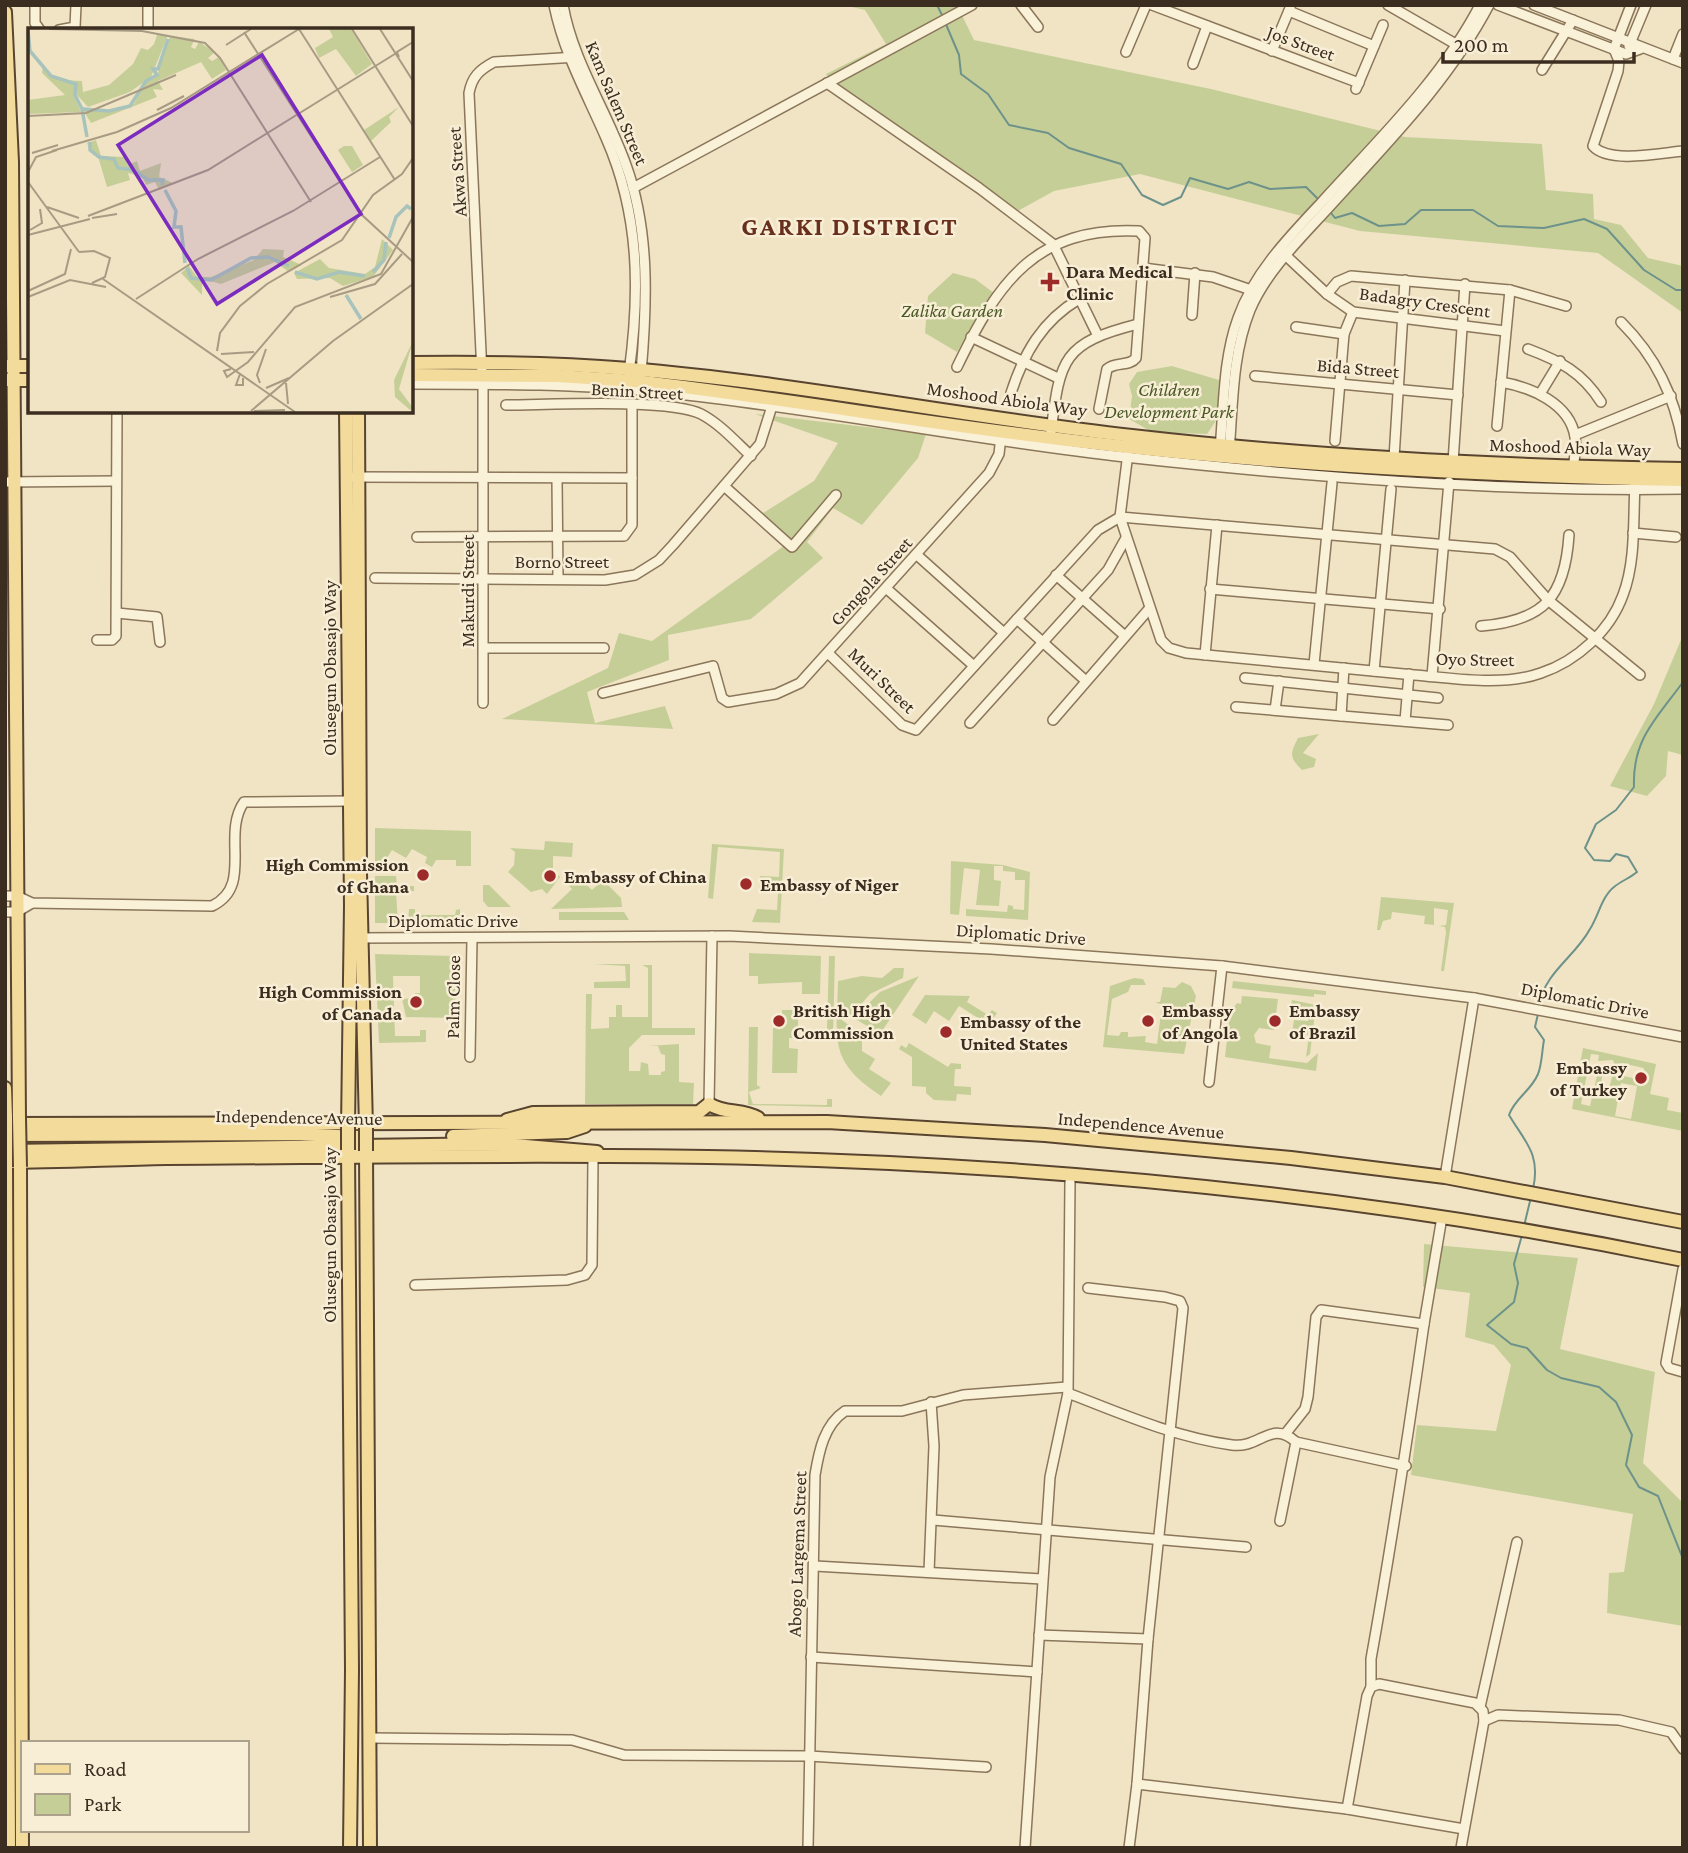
<svg xmlns="http://www.w3.org/2000/svg" width="1688" height="1853" viewBox="0 0 1688 1853" font-family="'Crimson Pro',serif">
<style>
.green{fill:#c6ce98;fill-rule:evenodd}
.lines{fill:none;stroke-linecap:round;stroke-linejoin:round}
.stream{stroke:#6d928a;stroke-width:2}
.minor-casing{stroke:#8b765a;stroke-width:12}
.major-casing{stroke:#59442f;stroke-width:16}
.minor{stroke:#faf1d9;stroke-width:9}
.major{stroke:#f3db9c;stroke-width:12}
.major-bridge-casing{stroke:#59442f;stroke-width:16;stroke-linecap:butt}
.major-bridge{stroke:#f3db9c;stroke-width:12}
.poi-dot{fill:#9c2b29;stroke:#f7eed5;stroke-width:2.5}
.labels{text-anchor:middle;dominant-baseline:central;stroke-width:5;stroke-linejoin:round;paint-order:stroke}
.street-label{font-size:19px;fill:#3b2d1f;stroke:#f7eed5}
.poi-label{font-size:19px;font-weight:bold;fill:#3b2d1f;stroke:#f7eed5;text-anchor:start}
.park-label{font-size:19px;font-style:italic;fill:#495825;stroke:#f7eed5}
.district-label{font-size:26px;font-weight:bold;letter-spacing:2px;fill:#692f1d;stroke:#f7eed5}
.inset-river{fill:none;stroke:#a7c3bb;stroke-width:3.5}
.inset-road{fill:none;stroke:#a89b83;stroke-width:2}
.view{fill:#7b2cbf;fill-opacity:0.15;stroke:#7b2cbf;stroke-width:3.5}
.inset-edge{fill:none;stroke:#3b2d1f;stroke-width:3.5}
</style>
<rect width="100%" height="100%" fill="#f0e4c5"/>
<g class="green">
<polygon points="843,5 957,5 974,40 1211,89 1405,137 1542,144 1546,190 1593,194 1594,219 1621,225 1648,258 1683,266 1683,313 1598,253 1360,231 1140,174 1054,191 1009,216 844,101 826,74 886,44 865,10"/>
<polygon points="953,273 975,279 994,293 957,352 925,333 928,296"/>
<polygon points="1172,366 1219,380 1217,419 1207,434 1152,432 1129,419 1132,396 1129,384 1137,372"/>
<polygon points="755,414 926,434 918,458 862,525 833,508 807,542 823,558 751,619 668,635 669,660 587,692 595,723 665,706 673,729 502,719 608,668 619,633 652,641 792,540 760,515 814,481 838,443"/>
<polygon points="1683,635 1683,755 1668,751 1666,776 1647,796 1610,786 1654,704"/>
<path d="M1319 734 1303 753 1316 759 1314 767 1302 770C1289 757 1290 754 1298 738Z"/>
<polygon points="375,828 471,831 471,866 456,866 456,860 436,860 432,867 425,863 427,857 412,849 406,858 392,850 385,861 402,871 375,870"/>
<polygon points="545,841 573,843 572,857 553,856 553,869 560,877 547,894 542,889 531,892 508,872 514,865 515,852 510,848 544,850"/>
<polygon points="712,844 784,849 780,923 752,922 757,909 777,910 778,893 759,890 760,876 779,877 780,852 718,847 713,899 708,898"/>
<polygon points="951,861 1003,865 1030,872 1028,920 966,916 966,909 1007,912 1008,905 1013,906 1013,909 1024,910 1025,880 1015,880 1015,872 1003,871 1003,866 994,866 994,880 1001,881 999,906 976,905 980,870 964,868 959,915 950,914"/>
<polygon points="375,876 396,876 397,886 414,886 414,891 396,892 398,923 375,923"/>
<polygon points="578,877 592,890 603,880 621,898 622,907 551,909 572,889 569,886"/>
<polygon points="483,885 489,885 511,907 488,907 483,901"/>
<polygon points="1381,897 1454,903 1444,971 1441,971 1446,932 1445,927 1439,926 1446,925 1448,910 1434,908 1434,925 1424,924 1425,916 1392,912 1391,919 1383,921 1380,930 1377,930"/>
<polygon points="409,909 415,909 415,915 455,915 456,910 460,909 460,919 456,922 408,922"/>
<polygon points="559,912 624,912 629,920 559,920"/>
<polygon points="749,953 821,956 820,994 802,994 802,982 758,984 758,976 749,976"/>
<polygon points="375,954 454,956 456,1018 406,1017 402,999 415,998 415,993 420,993 420,976 393,976 395,1036 420,1036 420,1030 426,1030 426,1042 379,1043"/>
<polygon points="829,956 835,956 833,1037 827,1029"/>
<polygon points="594,964 630,964 630,988 594,988 594,982 626,981 625,966"/>
<polygon points="642,965 652,965 652,1028 695,1028 695,1035 642,1035 629,1048 629,1071 640,1071 641,1062 648,1064 649,1075 661,1075 661,1072 665,1071 665,1055 661,1054 658,1046 648,1046 679,1044 679,1082 694,1083 693,1104 585,1104 586,994 592,994 591,1029 609,1028 609,1017 616,1017 616,1005 622,1005 622,1017 648,1017 648,968"/>
<path d="M894 968H904L903 978 870 994 851 1016 842 1011V1020L862 1035V1051L875 1059 869 1069 891 1083 881 1096C827 1060 837 1040 838 981L862 976 882 978Z"/>
<polygon points="919,976 880,1034 854,1018 880,992"/>
<polygon points="1134,978 1143,979 1146,985 1131,985 1128,992 1112,999 1107,1035 1119,1036 1121,1032 1128,1032 1128,1037 1146,1036 1145,1042 1157,1044 1162,1005 1155,1002 1160,1002 1163,987 1175,988 1182,982 1191,986 1196,996 1184,1054 1103,1047 1110,986"/>
<polygon points="1233,981 1326,991 1326,995 1314,994 1314,997 1232,988"/>
<polygon points="925,995 970,996 967,1002 988,1015 992,1010 997,1013 989,1025 959,1006 949,1021 934,1011 926,1024 912,1015"/>
<polygon points="1242,996 1278,999 1274,1030 1259,1028 1254,1035 1256,1043 1271,1046 1269,1058 1307,1063 1318,1053 1316,1071 1225,1057 1230,1013 1237,1003 1241,1004"/>
<polygon points="1292,1000 1316,1005 1310,1054 1306,1057 1309,1035 1292,1033 1294,1020 1308,1021 1309,1010 1291,1007"/>
<polygon points="782,1010 798,1010 798,1038 789,1038 789,1048 798,1049 797,1073 772,1073 773,1028 782,1028"/>
<polygon points="749,1027 758,1027 757,1085 761,1088 749,1092 753,1104 827,1105 827,1099 832,1099 832,1107 748,1105"/>
<polygon points="909,1043 948,1067 951,1063 961,1064 961,1069 955,1069 954,1086 971,1087 971,1095 957,1094 956,1101 934,1100 926,1093 926,1087 912,1086 912,1057 899,1049 901,1045 906,1048"/>
<path d="M1583 1048 1656 1064 1650 1094 1669 1098 1667 1110 1683 1113V1131L1572 1109ZM1591 1054 1599 1055 1598 1061 1613 1060 1615 1067 1607 1095 1601 1093 1602 1072 1598 1071 1590 1106 1581 1104ZM1621 1063 1644 1068 1642 1080 1619 1075ZM1621 1083 1637 1086 1631 1119 1615 1116Z"/>
<polygon points="1424,1244 1578,1258 1560,1349 1655,1372 1643,1463 1683,1503 1683,1626 1607,1613 1609,1573 1624,1572 1633,1514 1411,1475 1417,1425 1496,1431 1511,1365 1494,1345 1465,1337 1470,1293 1423,1287"/>
</g>
<g class="lines">
<g class="stream">
<polyline points="937,5 943,17"/>
<polyline points="945,22 959,55 961,74 988,94 1009,125 1048,133 1069,148 1121,164 1142,195 1163,205 1181,197 1190,178 1228,189 1249,182 1270,189 1306,187 1320,201"/>
<polyline points="1331,213 1335,218 1352,213 1379,226 1405,224 1421,210 1473,210 1498,226 1544,228 1584,219 1607,229 1644,270 1676,290 1683,290"/>
<path d="M1539 1005C1545 972 1575 957 1590 929 1598 917 1602 896 1614 887 1621 881 1630 878 1637 872L1628 857 1616 854 1610 861 1594 860 1585 848 1596 824 1616 810 1634 787C1632 739 1657 718 1683 682"/>
<path d="M1533 1189C1541 1154 1525 1142 1509 1115 1515 1098 1531 1091 1538 1074 1542 1064 1542 1050 1544 1040L1535 1027 1538 1014"/>
<polyline points="1524,1226 1531,1197"/>
<polyline points="1522,1235 1514,1264 1518,1283 1514,1302 1487,1325 1511,1344 1527,1348 1547,1370 1561,1378 1599,1387 1616,1402 1632,1435 1626,1465 1639,1487 1658,1496 1683,1559"/>
</g>
<defs>
<g id="minor">
<polyline points="35,5 35,23 40,30"/>
<polyline points="148,5 148,30"/>
<path d="M554 5C564 54 587 94 606 138 640 215 640 292 629 373"/>
<path d="M563 5C573 62 607 111 626 165 650 231 647 304 641 373"/>
<polyline points="1021,5 1038,27"/>
<polyline points="1152,5 1359,83"/>
<polyline points="1388,5 1459,46"/>
<polyline points="1498,5 1626,54 1640,49"/>
<polyline points="1534,5 1683,63"/>
<path d="M1631 5 1614 49 1619 61 1618 71 1593 146C1609 164 1661 153 1683 151"/>
<polyline points="1289,11 1374,46"/>
<polyline points="59,30 75,27 76,5"/>
<polyline points="1629,46 1646,5"/>
<polyline points="1272,51 1290,8"/>
<polyline points="1126,52 1146,5"/>
<polyline points="1673,59 1683,34"/>
<polyline points="1193,64 1207,26"/>
<polyline points="1542,70 1573,20"/>
<polyline points="827,83 979,188 1053,244 1097,334"/>
<polyline points="1356,89 1383,25"/>
<polyline points="633,188 972,5"/>
<polyline points="1282,252 1327,294 1353,312 1505,331"/>
<polyline points="1143,268 1213,277 1254,291"/>
<polyline points="1327,294 1337,282 1351,276 1510,290 1566,306"/>
<polyline points="1192,315 1195,273"/>
<path d="M1621 322C1656 357 1674 395 1683 444"/>
<polyline points="1296,327 1344,334"/>
<polyline points="971,337 1058,378"/>
<path d="M1528 349C1560 361 1582 372 1601 402"/>
<path d="M957 367C998 282 1036 226 1139 231L1145 238 1136 358C1129 367 1116 361 1107 369L1099 409"/>
<path d="M482 374 469 93C472 77 479 70 494 62L577 57"/>
<polyline points="1255,376 1458,395"/>
<path d="M1501 382C1530 387 1570 403 1575 437 1577 447 1574 459 1573 470"/>
<path d="M411 384C497 384 583 384 668 393 821 409 972 440 1125 457 1306 477 1502 492 1683 489"/>
<path d="M1011 393C1024 353 1042 321 1079 299"/>
<polyline points="1540,394 1560,361"/>
<path d="M506 405C546 405 670 398 701 414 720 424 735 441 751 456"/>
<polyline points="1497,426 1510,290"/>
<path d="M1051 432C1060 358 1063 343 1138 324"/>
<polyline points="1575,435 1671,396"/>
<polyline points="1335,441 1344,334 1353,312"/>
<path d="M1220 449C1224 406 1223 359 1238 318 1254 273 1289 237 1321 203 1377 141 1441 80 1480 5"/>
<path d="M1229 452C1233 404 1232 355 1250 310 1267 270 1302 237 1331 205 1388 142 1449 81 1489 5"/>
<path d="M1128 453 1120 517 1161 640 1169 648 1186 653C1262 660 1338 668 1414 675 1453 678 1502 687 1541 673 1577 661 1610 631 1623 595 1636 561 1633 519 1635 484"/>
<polyline points="1394,458 1405,280"/>
<polyline points="1453,462 1465,284"/>
<polyline points="354,477 632,478"/>
<polyline points="557,479 558,579"/>
<polyline points="5,482 116,481"/>
<polyline points="724,486 792,547 836,495"/>
<polyline points="1633,533 1676,537"/>
<polyline points="417,537 624,536 632,525 632,405"/>
<polyline points="917,555 1004,633"/>
<polyline points="1056,575 1125,636"/>
<polyline points="375,578 605,580 635,575 659,560 673,545 760,444 773,403"/>
<polyline points="887,589 974,666"/>
<polyline points="1210,589 1440,609"/>
<polyline points="117,613 157,617 160,642"/>
<polyline points="1017,619 1086,681"/>
<path d="M1481 626C1544 621 1565 597 1569 535"/>
<polyline points="97,640 112,640 116,636 117,411"/>
<polyline points="484,648 604,648"/>
<polyline points="829,654 902,725 916,730 1098,530 1120,517 1495,549 1510,557 1548,600 1640,675"/>
<polyline points="1205,655 1217,525"/>
<polyline points="1314,664 1332,483"/>
<polyline points="1374,671 1391,489"/>
<polyline points="1432,676 1449,482"/>
<polyline points="1245,678 1438,698"/>
<polyline points="603,693 713,666 722,698 728,702 776,694 800,683 989,473 999,454 1001,436"/>
<polyline points="483,703 483,384"/>
<polyline points="1236,707 1448,725"/>
<polyline points="1275,710 1279,681"/>
<polyline points="1341,716 1344,668"/>
<polyline points="1053,720 1149,609"/>
<polyline points="1405,721 1409,674"/>
<polyline points="970,723 1108,570 1126,538"/>
<path d="M5 896H17L32 903 212 906C254 886 221 835 244 802L349 801"/>
<polyline points="5,912 17,912 32,903"/>
<polyline points="358,938 729,936 991,949 1222,966 1474,998 1683,1037"/>
<polyline points="470,1057 472,938"/>
<polyline points="1209,1082 1222,966"/>
<polyline points="709,1104 712,936"/>
<polyline points="1445,1177 1474,998"/>
<polyline points="1683,1269 1666,1363 1669,1368 1683,1372"/>
<polyline points="415,1285 567,1280 585,1275 592,1265 593,1158"/>
<path d="M1068 1393C1122 1414 1174 1437 1232 1445 1260 1449 1271 1419 1296 1442L1406 1466"/>
<polyline points="1286,1433 1305,1409 1308,1397 1316,1317 1321,1310 1424,1324 1442,1217"/>
<polyline points="933,1520 1246,1547"/>
<polyline points="1280,1521 1296,1442"/>
<polyline points="815,1566 1042,1579"/>
<polyline points="929,1572 934,1446 931,1402"/>
<polyline points="1039,1635 1148,1639 1183,1308 1180,1301 1165,1297 1088,1288"/>
<polyline points="811,1657 1037,1672"/>
<path d="M1371 1687V1659C1391 1547 1408 1436 1424 1324"/>
<polyline points="1480,1707 1517,1542"/>
<polyline points="1484,1721 1498,1715 1619,1720 1671,1732 1683,1749"/>
<polyline points="370,1738 572,1740 624,1755 809,1756 986,1767"/>
<polyline points="1137,1784 1148,1639"/>
<polyline points="1347,1809 1367,1696 1371,1687 1379,1684 1475,1703 1483,1711 1484,1721 1461,1848"/>
<path d="M808 1848 815 1475C819 1451 824 1425 845 1411H902L963 1395 1067 1387"/>
<polyline points="1025,1848 1050,1477 1068,1393 1070,1182"/>
<polyline points="1129,1848 1137,1784 1347,1809 1464,1829"/>
</g>
<g id="major">
<polyline points="5,12 12,162 19,1118"/>
<path d="M411 363C484 362 557 363 629 369 798 383 964 417 1132 436 1315 457 1499 466 1683 469"/>
<polyline points="6,366 30,366"/>
<path d="M411 375 557 376 635 381C800 400 963 430 1128 447 1313 467 1497 476 1683 480"/>
<polyline points="6,380 30,380"/>
<polyline points="346,411 351,905 348,1127"/>
<polyline points="358,411 360,873 366,1128"/>
<polyline points="5,1088 6,1117"/>
<path d="M507 1120 533 1113 699 1112 709 1104C725 1114 742 1109 758 1118"/>
<polyline points="5,1124 827,1122 1045,1135 1291,1158 1445,1177 1683,1222"/>
<polyline points="5,1135 295,1134 358,1137"/>
<polyline points="453,1136 567,1132 585,1126"/>
<polyline points="5,1151 501,1144 597,1152"/>
<polyline points="348,1151 352,1670 350,1848"/>
<polyline points="366,1152 370,1848"/>
<path d="M5 1162C59 1162 112 1159 166 1158 346 1157 527 1154 708 1157 1035 1163 1362 1194 1683 1260"/>
<polyline points="6,1166 9,1848"/>
<polyline points="20,1167 22,1848"/>
</g>
</defs>
<use href="#minor" class="minor-casing"/>
<use href="#major" class="major-casing"/>
<use href="#minor" class="minor"/>
<use href="#major" class="major"/>
<defs>
<g id="major-bridge">
<polyline points="6,1117 6,1166"/>
<polyline points="19,1118 20,1167"/>
<polyline points="348,1127 348,1150"/>
<polyline points="366,1128 366,1151"/>
</g>
</defs>
<use href="#major-bridge" class="major-bridge-casing"/>
<use href="#major-bridge" class="major-bridge"/>
</g>
<g class="poi-dot">
<path d="M1046.5 271.5h7v7h7v7h-7v7h-7v-7h-7v-7h7z"/>
<circle cx="423" cy="875" r="7"/>
<circle cx="550" cy="876" r="7"/>
<circle cx="746" cy="884" r="7"/>
<circle cx="416" cy="1002" r="7"/>
<circle cx="779" cy="1021" r="7"/>
<circle cx="1148" cy="1021" r="7"/>
<circle cx="1275" cy="1021" r="7"/>
<circle cx="946" cy="1032" r="7"/>
<circle cx="1641" cy="1078" r="7"/>
</g>
<g class="labels">
<g class="street-label">
<text transform="translate(1301 43) rotate(20)">Jos Street</text>
<text transform="translate(617 103) rotate(67)">Kam Salem Street</text>
<text transform="translate(457 172) rotate(-94)">Akwa Street</text>
<text transform="translate(1425 302) rotate(8)">Badagry Crescent</text>
<text transform="translate(1358 368) rotate(5)">Bida Street</text>
<text transform="translate(637 391) rotate(3)">Benin Street</text>
<text transform="translate(1007 399) rotate(8)">Moshood Abiola Way</text>
<text transform="translate(1570 447) rotate(2)">Moshood Abiola Way</text>
<text x="562" y="561">Borno Street</text>
<text transform="translate(871 581) rotate(-48)">Gongola Street</text>
<text transform="translate(467 591) rotate(-90)">Makurdi Street</text>
<text transform="translate(1475 659) rotate(1)">Oyo Street</text>
<text transform="translate(329 668) rotate(-90)">Olusegun Obasajo Way</text>
<text transform="translate(882 680) rotate(44)">Muri Street</text>
<text x="453" y="920">Diplomatic Drive</text>
<text transform="translate(1021 934) rotate(4)">Diplomatic Drive</text>
<text transform="translate(453 997) rotate(-89)">Palm Close</text>
<text transform="translate(1585 1000) rotate(11)">Diplomatic Drive</text>
<text transform="translate(299 1117) rotate(1)">Independence Avenue</text>
<text transform="translate(1141 1125) rotate(5)">Independence Avenue</text>
<text transform="translate(329 1235) rotate(-90)">Olusegun Obasajo Way</text>
<text transform="translate(797 1554) rotate(-88)">Abogo Largema Street</text>
</g>
<g class="poi-label">
<text x="1066" y="271">Dara Medical<tspan x="1066" dy="22">Clinic</tspan></text>
<text x="409" y="864" text-anchor="end">High Commission<tspan x="409" dy="22">of Ghana</tspan></text>
<text x="564" y="876">Embassy of China</text>
<text x="760" y="884">Embassy of Niger</text>
<text x="402" y="991" text-anchor="end">High Commission<tspan x="402" dy="22">of Canada</tspan></text>
<text x="793" y="1010">British High<tspan x="793" dy="22">Commission</tspan></text>
<text x="1162" y="1010">Embassy<tspan x="1162" dy="22">of Angola</tspan></text>
<text x="1289" y="1010">Embassy<tspan x="1289" dy="22">of Brazil</tspan></text>
<text x="960" y="1021">Embassy of the<tspan x="960" dy="22">United States</tspan></text>
<text x="1627" y="1067" text-anchor="end">Embassy<tspan x="1627" dy="22">of Turkey</tspan></text>
</g>
<g class="park-label">
<text x="952" y="310">Zalika Garden</text>
<text x="1169" y="389">Children<tspan x="1169" dy="22">Development Park</tspan></text>
</g>
<g class="district-label">
<text x="850" y="226">GARKI DISTRICT</text>
</g>
</g>
<g transform="translate(28 28)">
<rect width="385" height="385" fill="#f0e4c5"/>
<path d="M301 1H323L344 36 328 48 308 21 291 30 287 20 305 9ZM129 7H140L123 49 102 64 60 79 49 67 48 54 34 52 54 53 55 64 81 57 105 36 113 20 120 22 126 16ZM142 8 167 11 163 19 167 21 171 14 187 24 180 30 184 33 191 29 198 42 184 51 173 34 130 53 135 62 125 61 129 69 63 95 55 82 83 84 106 76 117 55 129 48ZM15 37 25 49 47 57 46 68 53 84 0 86V72L37 67 14 45ZM371 79 361 89 363 94 343 113 336 102ZM68 112 73 128 98 129 100 137 109 133 112 143 133 135 131 149 145 155 131 162 127 154 118 157 114 148 100 145 102 152 79 159 69 125H63L59 115ZM316 118H324L335 137 324 144 310 122ZM354 211 365 222 345 249 315 258 302 250 269 251 266 245 292 231 301 240 337 246 347 239ZM235 221 256 222 255 229 274 237 261 244 247 234 193 256 178 252 174 253V267L153 245 161 238 169 249H183L226 232ZM385 313 371 361 385 380 382 382 367 369 366 352Z" fill="#c6ce98"/>
<path class="inset-river" d="M0 3 2 23 23 48 48 56 47 67 54 81M59 109 54 81 81 83 102 78 118 53 129 47 125 41H130L140 11M62 114V122L71 129 86 131 90 140 105 142 120 152H135L134 157M137 162 148 183 146 199H153L157 235M361 210 368 189 379 178 383 181M159 240 163 250 183 252 223 230 240 229 261 238M267 244 289 251 311 244 337 248M345 244 356 232 358 214M318 267 333 291"/>
<path class="inset-road" d="M21 1 114 3 177 15 192 30 283 174M324 1 385 98M352 1 385 53M216 4 334 187 385 234M198 17 223 1M371 29 369 24 385 14M129 82 156 68M0 88 58 85 148 47M24 123 89 104 143 80 271 1 367 152M4 125 30 117M0 144 8 129 29 122M0 154 51 224M19 179 51 190M60 188 180 142 370 24M64 190 89 186M2 202 14 195 12 181M0 207 62 191M51 224 66 223 82 230 77 249 64 255M75 251 267 384M0 263 37 246 43 221M0 269 42 252 78 259M302 269 347 256 374 226M108 271 170 231 265 183 352 129M189 323 192 305 212 278 239 256 314 212 345 167 374 146 385 130M193 326 226 324M203 341 196 343 199 349 220 334 267 279 353 246 385 189M212 346 208 357H215V350M232 355 229 347 238 321M258 355 260 376M238 360 261 350M223 383 305 313 385 256M226 383 257 382"/>
<path class="view" d="M234 27 333 186 189 276 90 117Z"/>
<rect width="385" height="385" class="inset-edge"/>
</g>
<rect width="1688" height="1853" fill="none" stroke="#3b2d1f" stroke-width="14"/>
<rect x="21" y="1741" width="228" height="91" fill="#f7eed5" stroke="#aca18c" stroke-width="2"/>
<rect x="35" y="1764" width="35" height="10" fill="#f3db9c" stroke="#aca18c" stroke-width="2"/>
<text x="84" y="1776" font-size="21" fill="#3b2d1f">Road</text>
<rect x="35" y="1794" width="35" height="21" fill="#c6ce98" stroke="#aca18c" stroke-width="2"/>
<text x="84" y="1811" font-size="21" fill="#3b2d1f">Park</text>
<path d="M1443 52v10h191v-10" fill="none" stroke="#3b2d1f" stroke-width="3.5"/>
<text x="1454" y="52" font-size="21" fill="#3b2d1f" stroke="#f7eed5" stroke-width="5" paint-order="stroke">200 m</text>
</svg>
